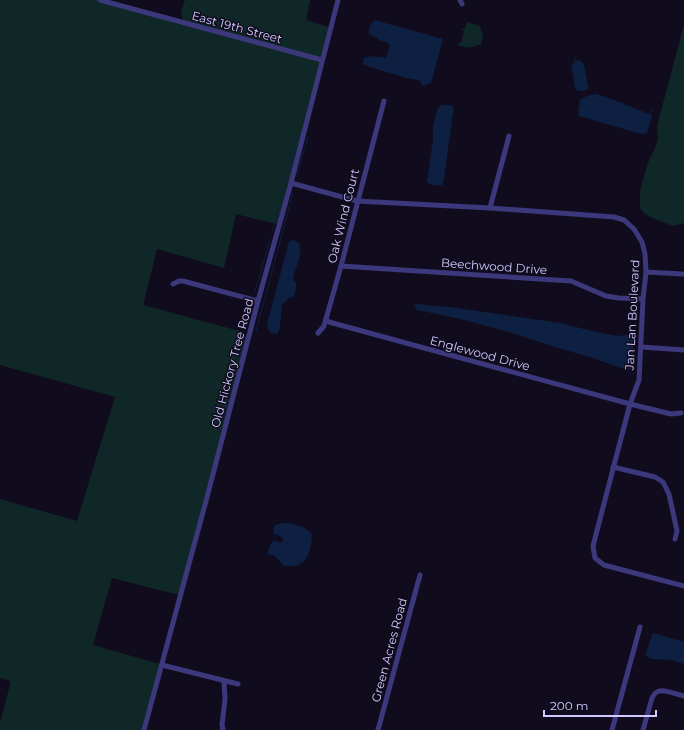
<svg xmlns="http://www.w3.org/2000/svg" width="684" height="730" viewBox="0 0 684 730" font-family="Montserrat,sans-serif">
<style>
.green{fill:#102727}
.water{fill:#0d2041}
.lines{fill:none;stroke-linecap:round;stroke-linejoin:round}
.stream{stroke:#0d2041;stroke-width:1}
.minor{stroke:#3c387c;stroke-width:5}
.labels{text-anchor:middle;dominant-baseline:central;stroke-width:3;stroke-linejoin:round;paint-order:stroke}
.street-label{font-size:12px;fill:#d1cafe;stroke:#100c1e}
</style>
<rect width="100%" height="100%" fill="#100c1e"/>
<g class="green">
<polygon points="0,0 107,0 183,20 181,12 185,0 310,0 306,20 329,27 289,183 277,224 236,214 224,268 157,249 143,305 243,332 247,335 179,595 112,578 93,645 160,664 142,730 0,730 0,723 11,681 0,678 0,499 77,521 115,397 0,365"/>
<path d="M467 22 480 26 483 36 481 44C469 49 467 48 458 45V43H461L464 31 461 29H465Z"/>
<polygon points="684,25 684,223 673,226 650,217 644,213 640,208 640,192 642,183 649,160 656,146 658,138 657,126"/>
</g>
<g class="water">
<polygon points="374,20 443,39 431,83 423,86 419,80 406,78 364,65 363,63 364,58 370,56 386,58 390,46 387,42 381,41 369,34 369,28"/>
<polygon points="578,60 582,62 584,64 588,87 588,89 584,91 578,91 575,88 572,69 572,64 575,61"/>
<polygon points="596,94 617,101 651,115 652,117 647,133 641,134 579,116 578,111 580,100 587,96"/>
<path d="M442 105H452L454 108 452 120 444 178 442 185C436 186 431 185 427 182L433 139V127L437 110 439 107Z"/>
<path d="M293 240 299 243C301 249 300 257 298 263 296 269 293 273 293 280L296 282V290L293 297 289 298 282 305 279 332 276 334 271 333 268 329 267 324 289 242Z"/>
<polygon points="418,304 435,306 450,307 560,323 596,332 618,336 633,334 634,335 632,369 628,370 618,367 590,357 558,348 509,332 461,319 417,310 414,305"/>
<path d="M282 523C294 523 303 525 312 534 311 546 310 564 294 566 291 566 287 566 284 566L275 556 268 554C268 548 270 544 274 540L279 542H283V539L280 536 274 534 273 529 275 525Z"/>
<polygon points="653,633 684,642 684,664 672,660 651,659 645,655"/>
</g>
<g class="lines">
<g class="stream">
<polyline points="575,58 576,61"/>
<polyline points="650,114 652,108"/>
<polyline points="297,174 308,137"/>
<polyline points="272,232 297,135 299,135"/>
<polyline points="254,293 260,275 270,239"/>
<polyline points="245,329 250,306"/>
<polyline points="256,331 293,193"/>
<polyline points="224,417 243,335"/>
</g>
<g class="minor">
<polyline points="100,0 322,60"/>
<polyline points="460,0 462,4"/>
<polyline points="291,183 357,201 490,208 614,217 624,220 634,229 642,242 645,254 646,272 643,299 639,380 630,404 593,546 595,558 604,565 684,586"/>
<polyline points="490,208 509,136"/>
<polyline points="341,266 571,281 606,296 619,298 643,299"/>
<polyline points="646,272 682,274"/>
<polyline points="173,284 179,281 183,281 258,301"/>
<polyline points="326,319 329,322 630,404 671,414 681,413"/>
<polyline points="318,333 324,326 341,266 384,101"/>
<polyline points="641,347 684,350"/>
<polyline points="613,467 655,477 663,482 669,494 677,531 675,539"/>
<polyline points="162,665 238,684"/>
<polyline points="144,730 206,501 258,301 291,183 338,0"/>
<polyline points="223,730 222,725 225,699 224,681"/>
<polyline points="378,730 420,575"/>
<polyline points="612,730 640,627"/>
<path d="M643 730 652 698C654 695 654 693 657 692 662 688 678 695 684 696"/>
</g>
</g>
<g class="labels">
<g class="street-label">
<text transform="translate(237 27) rotate(15)">East 19th Street</text>
<text transform="translate(343 216) rotate(-76)">Oak Wind Court</text>
<text transform="translate(494 266) rotate(4)">Beechwood Drive</text>
<text transform="translate(632 315) rotate(-87)">Jan Lan Boulevard</text>
<text transform="translate(480 353) rotate(15)">Englewood Drive</text>
<text transform="translate(232 363) rotate(-75)">Old Hickory Tree Road</text>
<text transform="translate(389 650) rotate(-75)">Green Acres Road</text>
</g>
</g>
<path d="M544 710v6h112v-6" fill="none" stroke="#d1cafe" stroke-width="2"/>
<text x="550" y="710" font-size="12" fill="#d1cafe" stroke="#100c1e" stroke-width="3" paint-order="stroke">200 m</text>
</svg>
